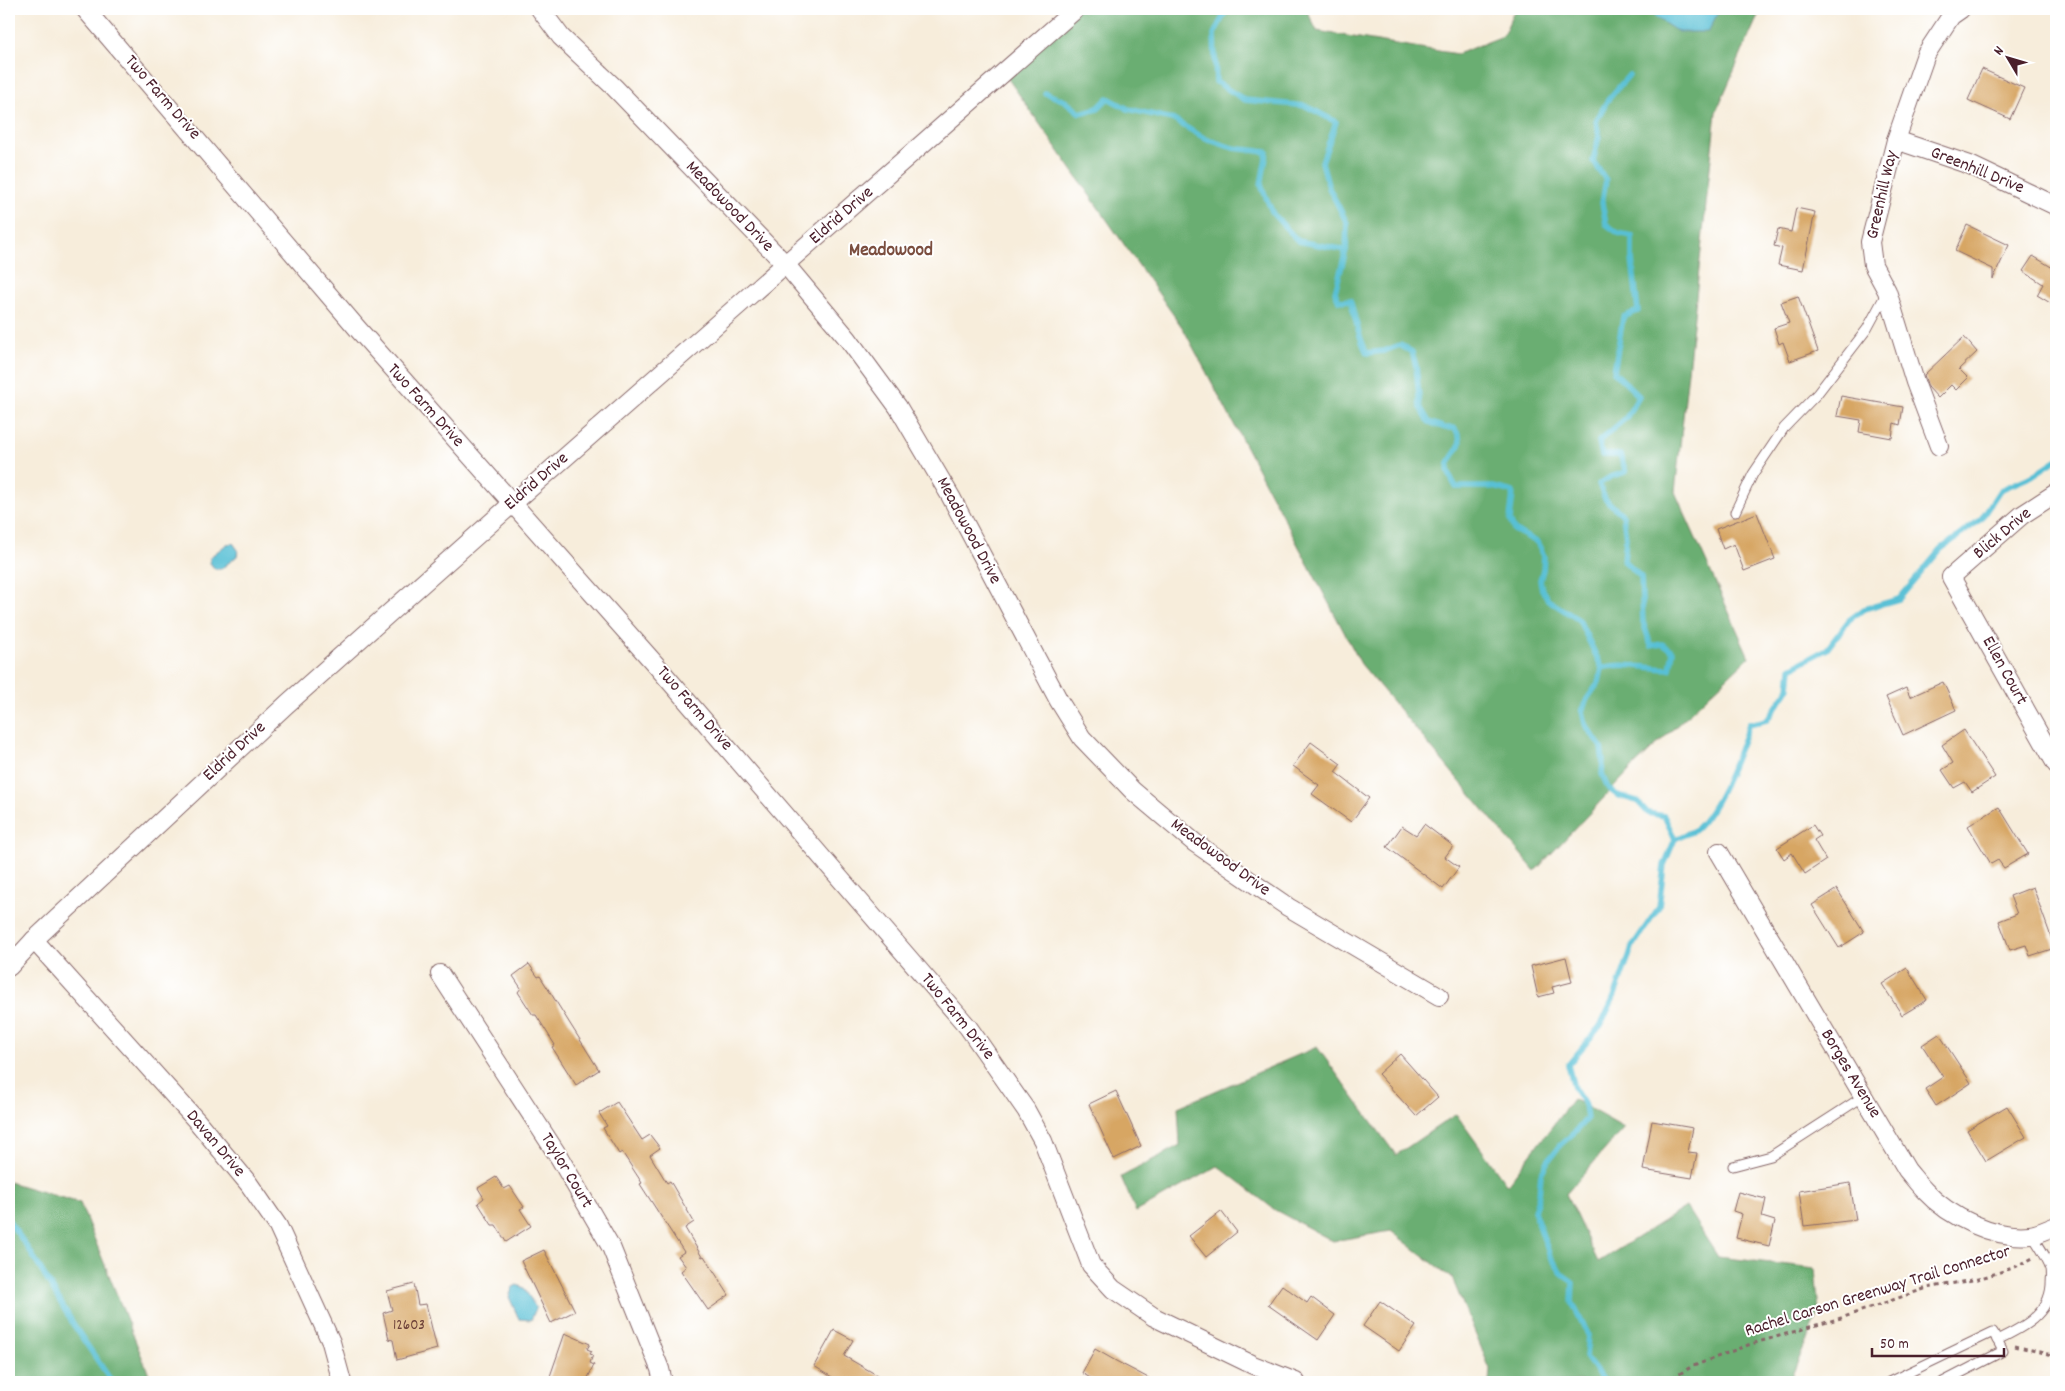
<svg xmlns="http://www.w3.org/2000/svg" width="2065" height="1391" viewBox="0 0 2065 1391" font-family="Dekko,sans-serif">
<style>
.forest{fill:#6bae72;stroke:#5a664e}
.water{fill:#58c0d5;stroke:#517080}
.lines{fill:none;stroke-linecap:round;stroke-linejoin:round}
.stream{stroke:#58c0d5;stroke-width:5.5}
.building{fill:#d7a663}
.service-casing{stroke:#876769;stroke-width:11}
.minor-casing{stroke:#876769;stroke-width:20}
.path{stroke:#876769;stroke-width:3;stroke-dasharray:4 4;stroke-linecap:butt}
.service{stroke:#fff;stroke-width:9}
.minor{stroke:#fff;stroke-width:18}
.labels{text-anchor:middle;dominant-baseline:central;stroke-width:4;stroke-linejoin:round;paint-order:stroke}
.number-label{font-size:15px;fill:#6d4139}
.street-label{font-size:18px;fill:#4a1f2b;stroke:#fff}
.neighbourhood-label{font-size:19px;font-weight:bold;fill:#7b4e3f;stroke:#fff}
</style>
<rect width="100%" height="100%" fill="#fff"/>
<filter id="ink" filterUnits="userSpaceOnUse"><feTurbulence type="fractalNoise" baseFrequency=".02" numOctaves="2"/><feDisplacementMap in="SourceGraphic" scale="10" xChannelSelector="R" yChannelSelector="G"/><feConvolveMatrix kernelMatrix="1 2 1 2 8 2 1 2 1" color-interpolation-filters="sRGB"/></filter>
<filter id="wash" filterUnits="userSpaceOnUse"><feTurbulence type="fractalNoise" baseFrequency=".0096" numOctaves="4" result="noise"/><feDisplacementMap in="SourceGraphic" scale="20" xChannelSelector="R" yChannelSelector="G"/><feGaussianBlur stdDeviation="1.12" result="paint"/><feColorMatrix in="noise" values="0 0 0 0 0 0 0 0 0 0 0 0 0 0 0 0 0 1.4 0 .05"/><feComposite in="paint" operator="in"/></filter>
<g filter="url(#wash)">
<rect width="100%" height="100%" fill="#f7eddb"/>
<g class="forest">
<polygon points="1076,9 1306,9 1317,31 1457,54 1503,36 1515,9 1761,9 1716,112 1675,492 1749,657 1632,768 1535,871 1361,664 1184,330 1004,73"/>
<polygon points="1317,1047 1396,1155 1456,1114 1507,1185 1573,1099 1624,1128 1566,1194 1598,1262 1686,1207 1718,1257 1815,1268 1819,1313 1789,1382 1489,1382 1490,1369 1452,1278 1391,1231 1333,1241 1275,1210 1218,1166 1136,1212 1121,1177 1180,1145 1178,1107"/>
<polygon points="9,1182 80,1203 152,1382 9,1382"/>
</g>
<g class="water">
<polygon points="1651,9 1720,9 1708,32 1678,32 1652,15"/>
<polygon points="233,543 238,550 237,556 221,569 215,569 210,563 210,557 227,544"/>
<polygon points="517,1285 524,1288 536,1308 531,1320 519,1319 509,1297 513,1287"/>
</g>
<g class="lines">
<g class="stream">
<path d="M1227 9 1214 34 1216 82 1245 100 1306 106 1336 122 1322 162 1329 188 1347 223 1346 250 1335 292 1339 301 1350 300C1356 318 1358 337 1367 353L1384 351 1400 345 1412 352 1416 366 1420 407 1429 422 1445 428H1454C1470 448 1448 453 1448 468 1448 475 1453 481 1456 487H1493L1513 492 1510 520 1514 530 1537 542 1544 556 1543 570 1540 580 1542 590 1548 600 1579 620 1602 668 1599 682 1587 699 1582 711 1585 724 1601 747 1603 761 1602 774 1608 788 1617 795 1637 801 1648 813 1664 816 1675 839 1664 865 1659 907 1633 945 1615 995 1601 1025 1568 1065 1574 1088 1585 1105 1587 1118 1576 1131 1560 1145 1548 1161 1541 1174 1539 1195 1534 1211 1550 1256 1563 1275 1573 1282 1572 1302 1588 1335 1586 1357 1604 1382"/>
<polyline points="1045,93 1065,101 1080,113 1098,108 1108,98 1128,109 1172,119 1206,139 1233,148 1267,152 1261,185 1273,214 1298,241 1346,250"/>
<path d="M1602 668C1624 661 1647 669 1670 669L1673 651 1662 644 1651 646 1643 622 1641 577 1624 561 1626 538 1623 515 1605 499 1599 484 1610 477 1626 472 1620 455H1602L1599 441 1626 418 1639 396 1614 372 1623 317 1638 311 1632 259V236L1618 233 1606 224 1602 203 1606 180 1593 161 1599 136 1596 121 1607 101 1629 75"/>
<path d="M1675 839C1681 836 1691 833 1696 829 1720 806 1737 755 1749 724L1767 720 1789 688 1791 668 1827 649 1849 620 1864 609 1899 599 1941 549 1981 519 2000 490 2032 476 2056 460"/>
<polyline points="9,1221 31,1253 77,1330 112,1382"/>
</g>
</g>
<g id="blocks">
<g class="building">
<polygon points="1982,69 2024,88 2010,119 1968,100"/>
<polygon points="1796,208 1815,212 1803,270 1778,265 1782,248 1774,246 1778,229 1791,232"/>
<polygon points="1967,225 2009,245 1993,279 1993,269 1955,251"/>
<polygon points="2033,256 2053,268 2056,262 2056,297 2052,304 2037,295 2043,284 2023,271"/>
<polygon points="1798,296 1818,351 1790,361 1783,342 1779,344 1774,328 1789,323 1781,302"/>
<polygon points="1964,337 1977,352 1959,369 1968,378 1956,390 1951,385 1938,398 1928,387 1924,375"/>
<polygon points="1841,396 1903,407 1900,425 1894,423 1892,438 1859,432 1861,420 1837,416"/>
<polygon points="1757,513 1775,559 1744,571 1734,544 1723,549 1716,529"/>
<polygon points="1943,682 1956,710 1903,735 1886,697 1906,688 1910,697"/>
<polygon points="1964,730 1995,777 1972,792 1965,782 1954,788 1942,770 1953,763 1942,745"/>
<polygon points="1311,742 1341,764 1335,772 1369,798 1351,822 1312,794 1319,785 1293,766"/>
<polygon points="1999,807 2028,854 2004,868 1998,860 1991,864 1968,826"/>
<polygon points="1424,824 1453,846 1445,857 1459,867 1443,889 1387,847 1402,826 1416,835"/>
<polygon points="1813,825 1820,836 1814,840 1826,860 1805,874 1792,853 1784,859 1777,848"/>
<polygon points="2033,887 2055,948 2030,956 2026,945 2010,950 1999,921 2017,914 2010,896"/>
<polygon points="1837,889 1864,932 1839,948 1812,905"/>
<polygon points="1566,957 1572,982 1552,987 1554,993 1538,997 1531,966"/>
<polygon points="529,964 538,977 540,976 599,1070 576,1085 552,1047 555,1045 536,1015 533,1015 518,992 521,988 513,976"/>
<polygon points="1907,968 1927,1000 1902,1015 1882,984"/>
<polygon points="1939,1034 1971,1083 1936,1106 1925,1089 1943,1077 1922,1045"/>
<polygon points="1400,1054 1438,1097 1416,1116 1378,1074"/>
<polygon points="1116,1091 1141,1146 1114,1159 1089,1104"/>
<polygon points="617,1102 642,1140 650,1135 660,1148 650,1155 667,1183 670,1181 694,1222 685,1228 702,1257 704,1256 729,1295 708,1310 681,1271 686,1267 678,1256 684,1252 640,1184 642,1183 622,1152 619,1154 603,1128 607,1126 599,1113"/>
<polygon points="2007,1106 2026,1137 1986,1161 1967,1130"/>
<polygon points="1652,1121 1693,1128 1688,1152 1697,1153 1692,1178 1643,1170"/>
<polygon points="496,1177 504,1189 510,1186 524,1207 520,1209 531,1226 506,1242 496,1225 492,1225 478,1203 484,1198 478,1188"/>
<polygon points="1850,1183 1856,1220 1804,1226 1799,1191"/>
<polygon points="1738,1192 1766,1199 1762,1217 1775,1221 1769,1246 1736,1238 1742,1214 1733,1211"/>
<polygon points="1221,1211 1237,1232 1206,1257 1189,1236"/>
<polygon points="544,1250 575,1311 551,1323 521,1261"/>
<polygon points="414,1284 418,1305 426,1304 437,1349 397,1360 393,1340 389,1339 383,1313 392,1310 387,1291"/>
<polygon points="1282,1285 1307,1303 1311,1297 1335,1315 1318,1340 1268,1305"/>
<polygon points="1380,1301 1416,1326 1399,1351 1363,1326"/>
<polygon points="834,1330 853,1340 844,1356 889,1382 840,1382 814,1366"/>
<polygon points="565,1333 590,1344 587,1349 592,1351 590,1354 593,1355 590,1363 594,1365 586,1382 548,1382"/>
<polygon points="1095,1349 1116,1361 1156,1382 1097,1382 1082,1373"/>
</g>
</g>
</g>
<g filter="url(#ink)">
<use href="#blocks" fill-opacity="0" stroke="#876769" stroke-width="1"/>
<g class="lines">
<defs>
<g id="service">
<polyline points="1735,512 1753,474 1784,428 1817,394 1867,329 1887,292"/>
<polyline points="1733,1166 1771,1156 1864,1096"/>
<path d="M1997 1340C2022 1328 2049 1315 2051 1285 2051 1280 2052 1274 2051 1269 2047 1257 2039 1246 2032 1235"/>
<polyline points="1889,1382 1993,1332 2003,1351 1943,1382"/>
</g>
<g id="minor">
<polyline points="85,9 357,328 656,665 968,1027 1026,1110 1043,1141 1091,1265 1113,1289 1154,1317 1253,1365 1296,1382"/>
<polyline points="540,9 561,37 614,87 786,265 848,339 898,407 951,497 1059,701 1082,738 1133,791 1195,843 1288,907 1439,996"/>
<polyline points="1896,140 1970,165 2056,206"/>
<polyline points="1939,446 1915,382 1887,291 1873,265 1870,242 1896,140 1926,54 1951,16 1961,9"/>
<polyline points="2056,493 2022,515 1951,577 2056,764"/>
<path d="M1719 852 1907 1170C1913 1177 1919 1185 1925 1191 1949 1217 1995 1239 2030 1235 2039 1234 2048 1229 2056 1226"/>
<polyline points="34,940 196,1120 249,1184 278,1226 331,1342 342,1382"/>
<polyline points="9,967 34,940 287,704 512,504 1076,9"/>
<polyline points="440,974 559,1157 611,1247 660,1369 663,1382"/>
</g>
</defs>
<use href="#service" class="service-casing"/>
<use href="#minor" class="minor-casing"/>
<g class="path">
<polyline points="2015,1346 2056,1356"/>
<polyline points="1666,1382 1691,1367 1748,1345 1841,1318 1927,1288 1978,1279 2013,1268 2033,1258"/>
</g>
<use href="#service" class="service"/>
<use href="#minor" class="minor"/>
</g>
</g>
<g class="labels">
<g class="number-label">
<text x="409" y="1326">12603</text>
</g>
<g class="street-label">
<text transform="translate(162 98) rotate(49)">Two Farm Drive</text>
<text transform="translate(1977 171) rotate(22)">Greenhill Drive</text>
<text transform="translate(1883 195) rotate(-77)">Greenhill Way</text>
<text transform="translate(729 207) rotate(46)">Meadowood Drive</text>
<text transform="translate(842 216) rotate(-41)">Eldrid Drive</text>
<text transform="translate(425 406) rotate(48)">Two Farm Drive</text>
<text transform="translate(537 482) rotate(-41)">Eldrid Drive</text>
<text transform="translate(968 531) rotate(62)">Meadowood Drive</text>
<text transform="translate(2003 534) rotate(-40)">Blick Drive</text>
<text transform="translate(2004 671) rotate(61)">Ellen Court</text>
<text transform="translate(694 709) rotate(49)">Two Farm Drive</text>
<text transform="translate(235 752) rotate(-43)">Eldrid Drive</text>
<text transform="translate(1220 858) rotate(36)">Meadowood Drive</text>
<text transform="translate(957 1017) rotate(51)">Two Farm Drive</text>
<text transform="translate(1850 1074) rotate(59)">Borges Avenue</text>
<text transform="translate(215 1144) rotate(50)">Davan Drive</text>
<text transform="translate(566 1171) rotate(59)">Taylor Court</text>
<text transform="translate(1878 1292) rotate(-17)">Rachel Carson Greenway Trail Connector</text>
</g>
<g class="neighbourhood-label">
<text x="891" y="251">Meadowood</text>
</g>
</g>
<rect width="2065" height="1391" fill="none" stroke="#fff" stroke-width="30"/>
<g transform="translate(2008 58) rotate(308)" stroke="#ffffff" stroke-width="4" paint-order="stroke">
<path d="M0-4L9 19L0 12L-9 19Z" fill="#4a1f2b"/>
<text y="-8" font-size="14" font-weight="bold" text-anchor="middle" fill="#4a1f2b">N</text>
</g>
<path d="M1872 1348v8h132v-8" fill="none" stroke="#4a1f2b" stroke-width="2.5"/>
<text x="1880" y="1348" font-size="15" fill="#4a1f2b" stroke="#ffffff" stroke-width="4" paint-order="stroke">50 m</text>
</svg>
